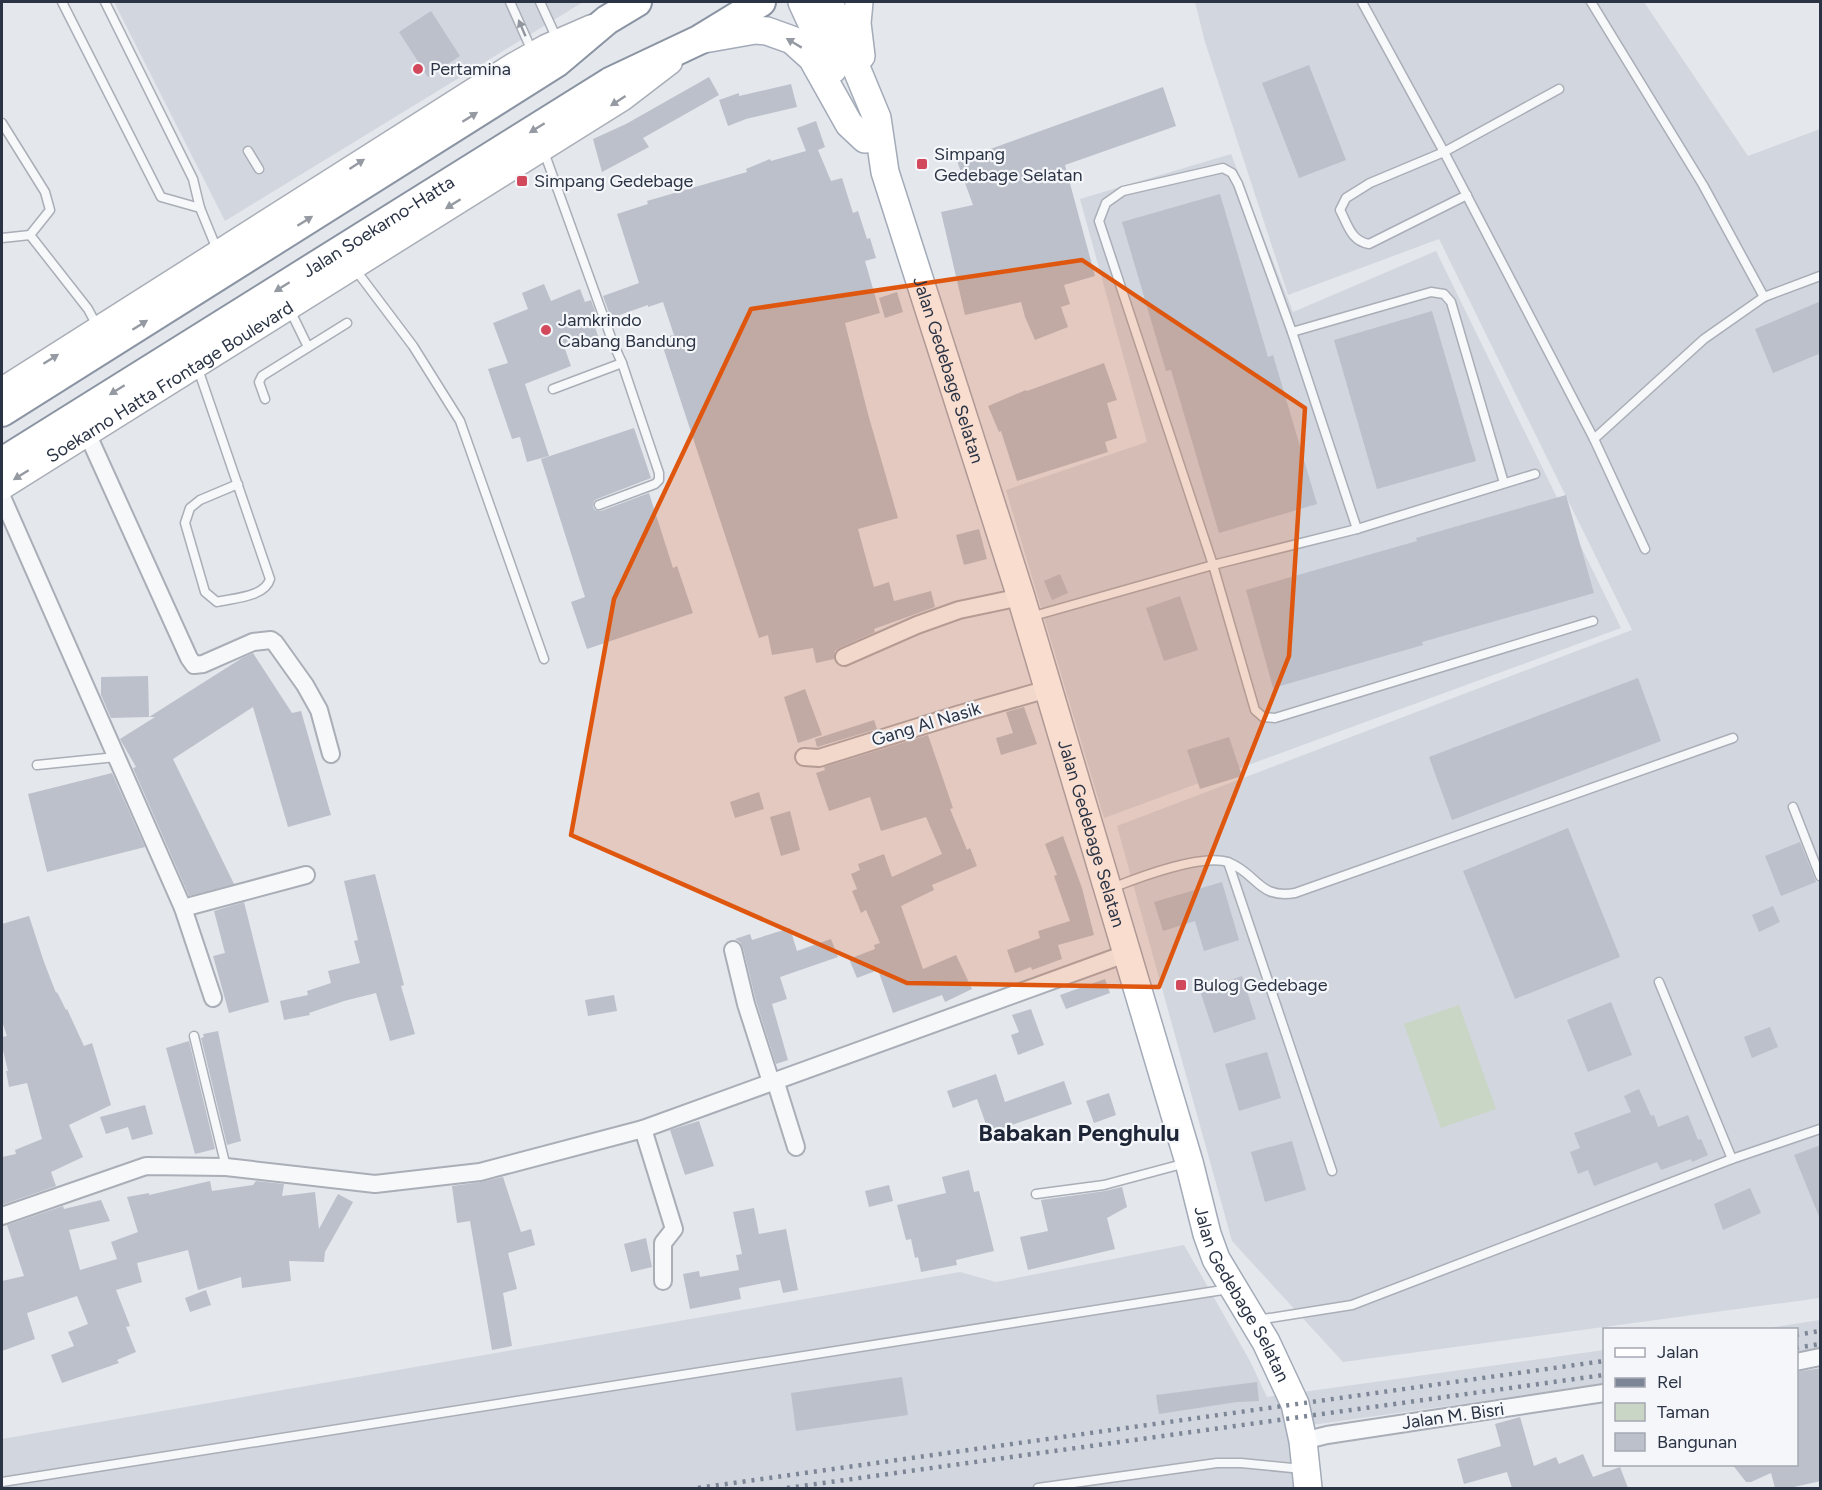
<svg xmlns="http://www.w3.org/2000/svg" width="1822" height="1490" viewBox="0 0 1822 1490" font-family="Figtree,sans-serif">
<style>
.built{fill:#d2d6de}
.green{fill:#c9d6c5}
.building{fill:#bbc0ca}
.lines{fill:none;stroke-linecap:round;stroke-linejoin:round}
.service-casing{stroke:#a9aeb7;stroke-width:11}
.minor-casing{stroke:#a9aeb7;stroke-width:20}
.secondary-casing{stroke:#a9aeb7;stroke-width:27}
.primary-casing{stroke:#a3abb8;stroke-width:30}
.trunk-casing{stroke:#8b94a3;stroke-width:32}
.service{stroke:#f7f8fa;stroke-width:8}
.minor{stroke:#f7f8fa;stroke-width:16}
.secondary{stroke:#fff;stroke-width:24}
.primary{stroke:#fff;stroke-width:27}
.trunk{stroke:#fff;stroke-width:28}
.rail{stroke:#7d8696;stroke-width:4.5;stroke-dasharray:3 6;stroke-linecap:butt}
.oneway{fill:#9196a0}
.oneway2{fill:#959aa2}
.marked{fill:#df570f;fill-opacity:0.2;stroke:#df570f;stroke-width:4.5;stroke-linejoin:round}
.poi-dot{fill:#d1495b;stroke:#f4f6f9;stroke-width:2}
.labels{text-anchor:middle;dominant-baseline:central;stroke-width:4.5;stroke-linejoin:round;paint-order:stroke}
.poi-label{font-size:18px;fill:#2b3445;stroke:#f4f6f9;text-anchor:start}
.street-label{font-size:18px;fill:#2b3445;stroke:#f4f6f9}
.district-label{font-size:24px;font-weight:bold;fill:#1d2536;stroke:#f4f6f9}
</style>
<rect width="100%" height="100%" fill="#e4e7ec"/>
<g class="built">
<polygon points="114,2 583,2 225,221"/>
<polygon points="1195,2 1644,2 1748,156 1820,129 1820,1298 1343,1362 1232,1241 1117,826 1632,630 1439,239 1288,295 1205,42"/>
<polygon points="1231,154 1293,312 1436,251 1621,628 1104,818 1006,490 1147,442 1080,199"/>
<polygon points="1184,1245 1250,1361 1267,1397 1604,1350 1604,1384 1290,1428 1296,1488 2,1488 2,1439 960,1272 996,1282"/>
<polygon points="1820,1320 1820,1353 1797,1356 1796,1330 1755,1330"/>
</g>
<polygon class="green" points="1459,1005 1496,1109 1441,1128 1404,1024"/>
<g class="building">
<polygon points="431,11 460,56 428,77 399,32"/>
<polygon points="1309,65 1346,160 1299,178 1262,83"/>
<polygon points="709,77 719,95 643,138 649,147 602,172 593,139 626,124"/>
<polygon points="791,84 797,107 746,119 728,126 719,100 739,93 739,96"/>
<polygon points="1163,87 1176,126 1065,165 1095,276 1064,285 1070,304 1061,307 1068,327 1035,340 1025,317 1021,302 965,315 941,212 973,205 957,161"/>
<polygon points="816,121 825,147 818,150 831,181 842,178 853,213 858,211 867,239 870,238 876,258 865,261 880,313 845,323 868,414 898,518 858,529 874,587 889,582 894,601 931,591 935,607 874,629 875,632 839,648 835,651 834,659 816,663 813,648 772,655 768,635 759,638 660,338 674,335 663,302 648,307 648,305 611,318 603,296 639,283 617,214 648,204 647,201 747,172 746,169 770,159 771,161 806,151 797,128"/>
<polygon points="1220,194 1268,357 1273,355 1317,504 1219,533 1171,370 1166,371 1122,222"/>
<polygon points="544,284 551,301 580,289 585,302 591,300 599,322 594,324 598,336 565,349 571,366 525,384 549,456 527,462 520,437 512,439 488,369 508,363 493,323 528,309 522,293"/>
<polygon points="897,292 903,312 885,318 879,298"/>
<polygon points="1821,301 1821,353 1773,373 1755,329"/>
<polygon points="1432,311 1476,461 1377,489 1334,340"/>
<polygon points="1104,363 1117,400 1107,403 1117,438 1105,442 1108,452 1017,481 1001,431 999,432 988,406 1026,390 1027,391"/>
<polygon points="634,428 651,478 597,499 594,501 593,507 595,510 601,511 649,493 673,568 677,566 693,613 587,649 571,602 585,597 541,459"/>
<polygon points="1566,495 1594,593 1422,642 1423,645 1273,688 1246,590 1417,541 1416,538"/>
<polygon points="979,529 987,559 964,565 956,535"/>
<polygon points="1060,574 1068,593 1052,600 1044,581"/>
<polygon points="1180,596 1198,650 1164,661 1146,608"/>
<polygon points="253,653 292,713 301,711 331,815 288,827 253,707 173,759 234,884 189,896 133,768 136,767 120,739 155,717 149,717 242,658"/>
<polygon points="148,676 149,717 111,718 101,695 101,677"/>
<polygon points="1638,678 1661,741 1452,820 1429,757"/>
<polygon points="805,689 822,735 798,743 784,697"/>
<polygon points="1024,707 1037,744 1001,755 996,738 1013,733 1006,712"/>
<polygon points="874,720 877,729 817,747 815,739"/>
<polygon points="928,735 953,808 950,809 967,850 970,848 977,866 932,885 934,890 901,906 923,969 956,955 972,989 945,1002 942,995 893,1013 878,970 857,978 849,959 875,949 874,945 880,943 866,910 861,913 852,891 857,889 851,874 860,870 858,864 884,854 892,877 942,854 926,817 881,831 870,797 829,811 816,773 825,770 824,767"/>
<polygon points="1229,737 1242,776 1200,789 1187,750"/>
<polygon points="112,773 145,847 47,872 28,794"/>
<polygon points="759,792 764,809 735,818 730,802"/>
<polygon points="790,811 800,850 781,856 770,817"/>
<polygon points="1568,828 1620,957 1515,999 1463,871"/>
<polygon points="1063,836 1082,888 1094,935 1058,945 1062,959 1032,970 1031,967 1015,973 1007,950 1040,938 1038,931 1070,921 1054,876 1057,875 1045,844"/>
<polygon points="1800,842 1816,882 1781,896 1765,856"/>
<polygon points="375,874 404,985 401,986 415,1034 390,1041 376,993 344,1001 309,1013 310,1015 284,1020 280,1001 308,995 307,991 331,983 328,971 360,963 354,941 358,940 344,881"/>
<polygon points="1222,882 1239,940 1204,951 1195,921 1163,931 1154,902"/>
<polygon points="244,902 269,1002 229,1013 213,956 225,953 214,911"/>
<polygon points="1773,906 1780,922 1759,932 1752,915"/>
<polygon points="29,916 44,962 56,993 57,992 66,1010 67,1009 84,1046 92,1043 111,1105 69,1125 83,1157 51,1172 56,1186 2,1205 2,1157 16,1154 15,1150 42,1139 27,1083 9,1087 6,1071 8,1071 2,1046 2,1037 7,1036 2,1021 2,924"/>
<polygon points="790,928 797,951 831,939 838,957 780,977 787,999 772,1004 788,1060 776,1064 756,1001 743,948 740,942 735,939 750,934 752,940"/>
<polygon points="1242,976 1256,1019 1214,1033 1200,991"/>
<polygon points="1105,979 1110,993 1066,1009 1060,995"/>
<polygon points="614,995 617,1011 588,1016 585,1000"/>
<polygon points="1611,1002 1632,1055 1588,1072 1567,1020"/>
<polygon points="1031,1009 1044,1045 1018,1055 1011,1035 1019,1032 1012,1015"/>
<polygon points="1770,1027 1778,1047 1752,1058 1744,1037"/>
<polygon points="218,1031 241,1141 227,1145 201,1038 204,1037 203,1034"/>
<polygon points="189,1041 215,1149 195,1154 166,1048"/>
<polygon points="1267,1052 1281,1098 1239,1111 1225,1064"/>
<polygon points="996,1074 1005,1102 1064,1081 1072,1104 989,1133 977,1099 953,1108 947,1091"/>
<polygon points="1639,1089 1651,1116 1654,1115 1658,1127 1688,1115 1698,1140 1701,1139 1708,1155 1692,1162 1691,1159 1661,1170 1657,1162 1594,1186 1588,1170 1578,1174 1570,1152 1580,1148 1574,1133 1631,1112 1624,1096"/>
<polygon points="1109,1093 1116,1115 1094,1123 1086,1101"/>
<polygon points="145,1105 153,1134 132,1140 128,1127 106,1134 100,1117"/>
<polygon points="699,1121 714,1166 685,1175 670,1130"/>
<polygon points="1292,1141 1306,1190 1265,1202 1251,1152"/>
<polygon points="1821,1145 1821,1219 1820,1219 1794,1155"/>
<polygon points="969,1170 974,1192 979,1191 994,1251 956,1260 957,1265 921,1272 918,1257 915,1258 911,1239 906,1240 897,1205 946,1193 942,1177"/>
<polygon points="503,1177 521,1232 531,1229 535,1245 508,1253 517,1289 503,1293 512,1346 492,1350 470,1221 457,1223 452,1186 481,1182"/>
<polygon points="210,1181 212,1191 253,1185 256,1181 284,1184 282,1196 315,1192 319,1229 338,1194 353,1202 325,1252 324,1262 289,1261 291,1281 242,1288 241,1277 198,1290 188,1250 137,1263 142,1282 116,1290 130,1326 126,1327 136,1352 117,1360 119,1363 62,1383 51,1355 74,1346 68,1332 88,1324 77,1296 27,1313 35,1339 2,1351 2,1281 24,1276 7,1225 63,1206 64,1209 101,1200 110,1221 69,1230 80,1270 117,1259 111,1242 138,1232 127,1197 149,1193 149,1195"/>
<polygon points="889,1185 893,1201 869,1207 865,1191"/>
<polygon points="1122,1187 1127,1207 1107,1218 1115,1249 1028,1270 1020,1237 1048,1231 1041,1200 1105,1191"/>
<polygon points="1750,1188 1761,1213 1723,1230 1714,1204"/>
<polygon points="754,1208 759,1234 786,1229 798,1290 783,1293 780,1280 739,1288 741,1299 690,1309 683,1274 699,1271 700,1277 739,1270 736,1255 742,1254 733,1212"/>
<polygon points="646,1238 652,1267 631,1272 624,1244"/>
<polygon points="206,1290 211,1305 190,1312 185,1298"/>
<polygon points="1821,1368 1821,1481 1789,1488 1775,1488 1771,1473 1751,1482 1746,1482 1732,1464 1797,1464 1797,1372"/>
<polygon points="902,1377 908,1415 796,1431 791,1393"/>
<polygon points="1257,1382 1259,1401 1237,1402 1159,1414 1156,1395"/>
<polygon points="1520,1417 1534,1466 1556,1457 1559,1464 1583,1454 1593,1477 1620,1467 1628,1488 1512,1488 1507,1472 1464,1484 1457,1459 1501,1446 1495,1424"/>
</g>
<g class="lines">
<defs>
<g id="service">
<polyline points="62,2 161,197 200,208"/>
<polyline points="105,2 193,179 200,208 218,252"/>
<polyline points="510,2 532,51"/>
<polyline points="540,2 557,39"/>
<polyline points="1362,2 1444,152 1594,439 1645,549"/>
<polyline points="1591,2 1703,185 1764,297 1820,276"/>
<polyline points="2,123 45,192 50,210 30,235 88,309 97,326"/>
<polyline points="543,149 613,343 622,363 659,473 659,480 655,484 599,505"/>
<polyline points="248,151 259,169"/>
<path d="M1467 195 1369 244C1351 241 1348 225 1340 210L1346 198 1370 183 1444 152 1559 89"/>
<polyline points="2,238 30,235"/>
<polyline points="355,269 413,346 460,421 544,659"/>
<polyline points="290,310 308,347"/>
<polyline points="1292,332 1431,292 1444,294 1451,302 1504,483"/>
<path d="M197 366 270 579C265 597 234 598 217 602L205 592 185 523 190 508 200 500 238 484"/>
<polyline points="553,389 622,363"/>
<polyline points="265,399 259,382 262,376 347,323"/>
<polyline points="1594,439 1704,339 1764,297"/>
<polyline points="1357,529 1292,332 1238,184 1232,173 1223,168 1123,191 1106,203 1099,221 1213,565 1255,710 1263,717 1275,718 1593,621"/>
<polyline points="1030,617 1213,565 1357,529 1535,474"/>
<polyline points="37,765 116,757"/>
<polyline points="1793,807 1820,876"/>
<polyline points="1228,862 1332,1171"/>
<path d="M1112 888C1137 878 1205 852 1230 863 1258 875 1259 899 1295 893L1733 738"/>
<polyline points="1659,982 1732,1159"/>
<polyline points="194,1036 226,1167"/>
<polyline points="1036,1194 1104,1185 1186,1163"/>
<polyline points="1257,1320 1352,1305 1732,1159 1820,1129"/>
<polyline points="2,1482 1229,1289"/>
<polyline points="1038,1488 1217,1463 1241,1463 1302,1469"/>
</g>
<g id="minor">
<polyline points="87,433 189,658 194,665 203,664 253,642 271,640 275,643 305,685 319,710 331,754"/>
<polyline points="2,497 183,908 213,998"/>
<polyline points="844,657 917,625 959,610 1021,597"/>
<polyline points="804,757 819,758 960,714 1048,689"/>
<polyline points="183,908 306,875"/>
<polyline points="733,950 746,1004 771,1082"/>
<polyline points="775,1080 796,1147"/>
<polyline points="643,1129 674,1229 663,1243 663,1281"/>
<polyline points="2,1216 146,1166 226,1167 375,1184 480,1172 643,1129 1128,953"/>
<polyline points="1796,1362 1820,1357"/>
<polyline points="1303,1441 1327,1435 1604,1393"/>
</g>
<g id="secondary">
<polyline points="2,390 514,65 546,47 592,27"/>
<path id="s1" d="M2 487 623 98 670 62"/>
</g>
<g id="primary">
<polyline points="802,2 833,69"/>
<path id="s2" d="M829 2 877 118 885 172 1021 597 1189 1162 1207 1234 1216 1259 1266 1342 1295 1404 1303 1441 1308 1488"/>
<polyline points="859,2 857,23 861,56"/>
<polyline points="704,39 755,30 767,31 792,40 812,58 849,124 865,139"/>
</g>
<g id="trunk">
<polyline points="2,412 556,63 607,20 637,2"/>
<path id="s3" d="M2 462 610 82 699 40 761 2"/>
</g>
</defs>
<use href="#service" class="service-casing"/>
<use href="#minor" class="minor-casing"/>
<use href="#secondary" class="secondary-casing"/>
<use href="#primary" class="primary-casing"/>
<use href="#trunk" class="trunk-casing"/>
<use href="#service" class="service"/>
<use href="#minor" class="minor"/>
<use href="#secondary" class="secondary"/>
<use href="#primary" class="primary"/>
<use href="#trunk" class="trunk"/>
<g class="rail">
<polyline points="1796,1335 1820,1331"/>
<polyline points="1796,1348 1820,1344"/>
<polyline points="698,1488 1604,1361"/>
<polyline points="787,1488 1604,1375"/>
</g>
</g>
<defs><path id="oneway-solid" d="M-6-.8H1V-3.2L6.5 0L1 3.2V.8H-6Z" transform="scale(1.5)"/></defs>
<use class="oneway" href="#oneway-solid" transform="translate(522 28) rotate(-113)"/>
<g class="oneway2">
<use href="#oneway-solid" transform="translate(794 43) rotate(-149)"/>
<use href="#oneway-solid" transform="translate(618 101) rotate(147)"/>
<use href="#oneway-solid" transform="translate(470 117) rotate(-32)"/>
<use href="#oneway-solid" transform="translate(537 128) rotate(148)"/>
<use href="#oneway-solid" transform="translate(357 164) rotate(-33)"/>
<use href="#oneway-solid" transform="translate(453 204) rotate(148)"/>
<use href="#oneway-solid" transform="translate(305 221) rotate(-32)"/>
<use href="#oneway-solid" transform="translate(282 287) rotate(148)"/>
<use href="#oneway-solid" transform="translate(140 325) rotate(-32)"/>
<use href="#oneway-solid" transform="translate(51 359) rotate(-32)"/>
<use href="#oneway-solid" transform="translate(117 390) rotate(148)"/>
<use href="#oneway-solid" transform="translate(21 475) rotate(148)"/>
</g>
<path class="marked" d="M1082 260 1305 408 1289 656 1159 987 907 983 571 835 614 599 751 309Z"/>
<g class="poi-dot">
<circle cx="418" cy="69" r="6"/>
<rect x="916" y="158" width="12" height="12" rx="3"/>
<rect x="516" y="175" width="12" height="12" rx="3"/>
<circle cx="546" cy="330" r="6"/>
<rect x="1175" y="979" width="12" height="12" rx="3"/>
</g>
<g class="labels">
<g class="poi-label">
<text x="430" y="69">Pertamina</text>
<text x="934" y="154">Simpang<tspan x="934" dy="21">Gedebage Selatan</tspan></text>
<text x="534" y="181">Simpang Gedebage</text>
<text x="558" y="320">Jamkrindo<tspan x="558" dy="21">Cabang Bandung</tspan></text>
<text x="1193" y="985">Bulog Gedebage</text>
</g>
<g class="street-label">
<text stroke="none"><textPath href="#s3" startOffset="444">Jalan Soekarno-Hatta</textPath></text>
<text stroke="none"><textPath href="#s2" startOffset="388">Jalan Gedebage Selatan</textPath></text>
<text stroke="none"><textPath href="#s1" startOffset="198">Soekarno Hatta Frontage Boulevard</textPath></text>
<text transform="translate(926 724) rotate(-17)">Gang Al Nasik</text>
<text stroke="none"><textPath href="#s2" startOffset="873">Jalan Gedebage Selatan</textPath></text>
<text stroke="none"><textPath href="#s2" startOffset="1359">Jalan Gedebage Selatan</textPath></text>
<text transform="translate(1453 1416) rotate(-8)">Jalan M. Bisri</text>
</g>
<g class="district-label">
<text x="1079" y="1132">Babakan Penghulu</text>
</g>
</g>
<rect width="1822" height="1490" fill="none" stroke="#2b3445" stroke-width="6"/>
<rect x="1603" y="1328" width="195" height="138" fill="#f4f6f9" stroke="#a4a8b1" stroke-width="1.5"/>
<rect x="1615" y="1348" width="30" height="9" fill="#ffffff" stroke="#a4a8b1" stroke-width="1.5"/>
<text x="1657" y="1358" font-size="18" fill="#2b3445">Jalan</text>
<rect x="1615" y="1378" width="30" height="9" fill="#7d8696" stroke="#a4a8b1" stroke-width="1.5"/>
<text x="1657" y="1388" font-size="18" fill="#2b3445">Rel</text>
<rect x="1615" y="1403" width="30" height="18" fill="#c9d6c5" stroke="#a4a8b1" stroke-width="1.5"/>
<text x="1657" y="1418" font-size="18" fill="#2b3445">Taman</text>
<rect x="1615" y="1433" width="30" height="18" fill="#bbc0ca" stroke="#a4a8b1" stroke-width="1.5"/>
<text x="1657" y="1448" font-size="18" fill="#2b3445">Bangunan</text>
</svg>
